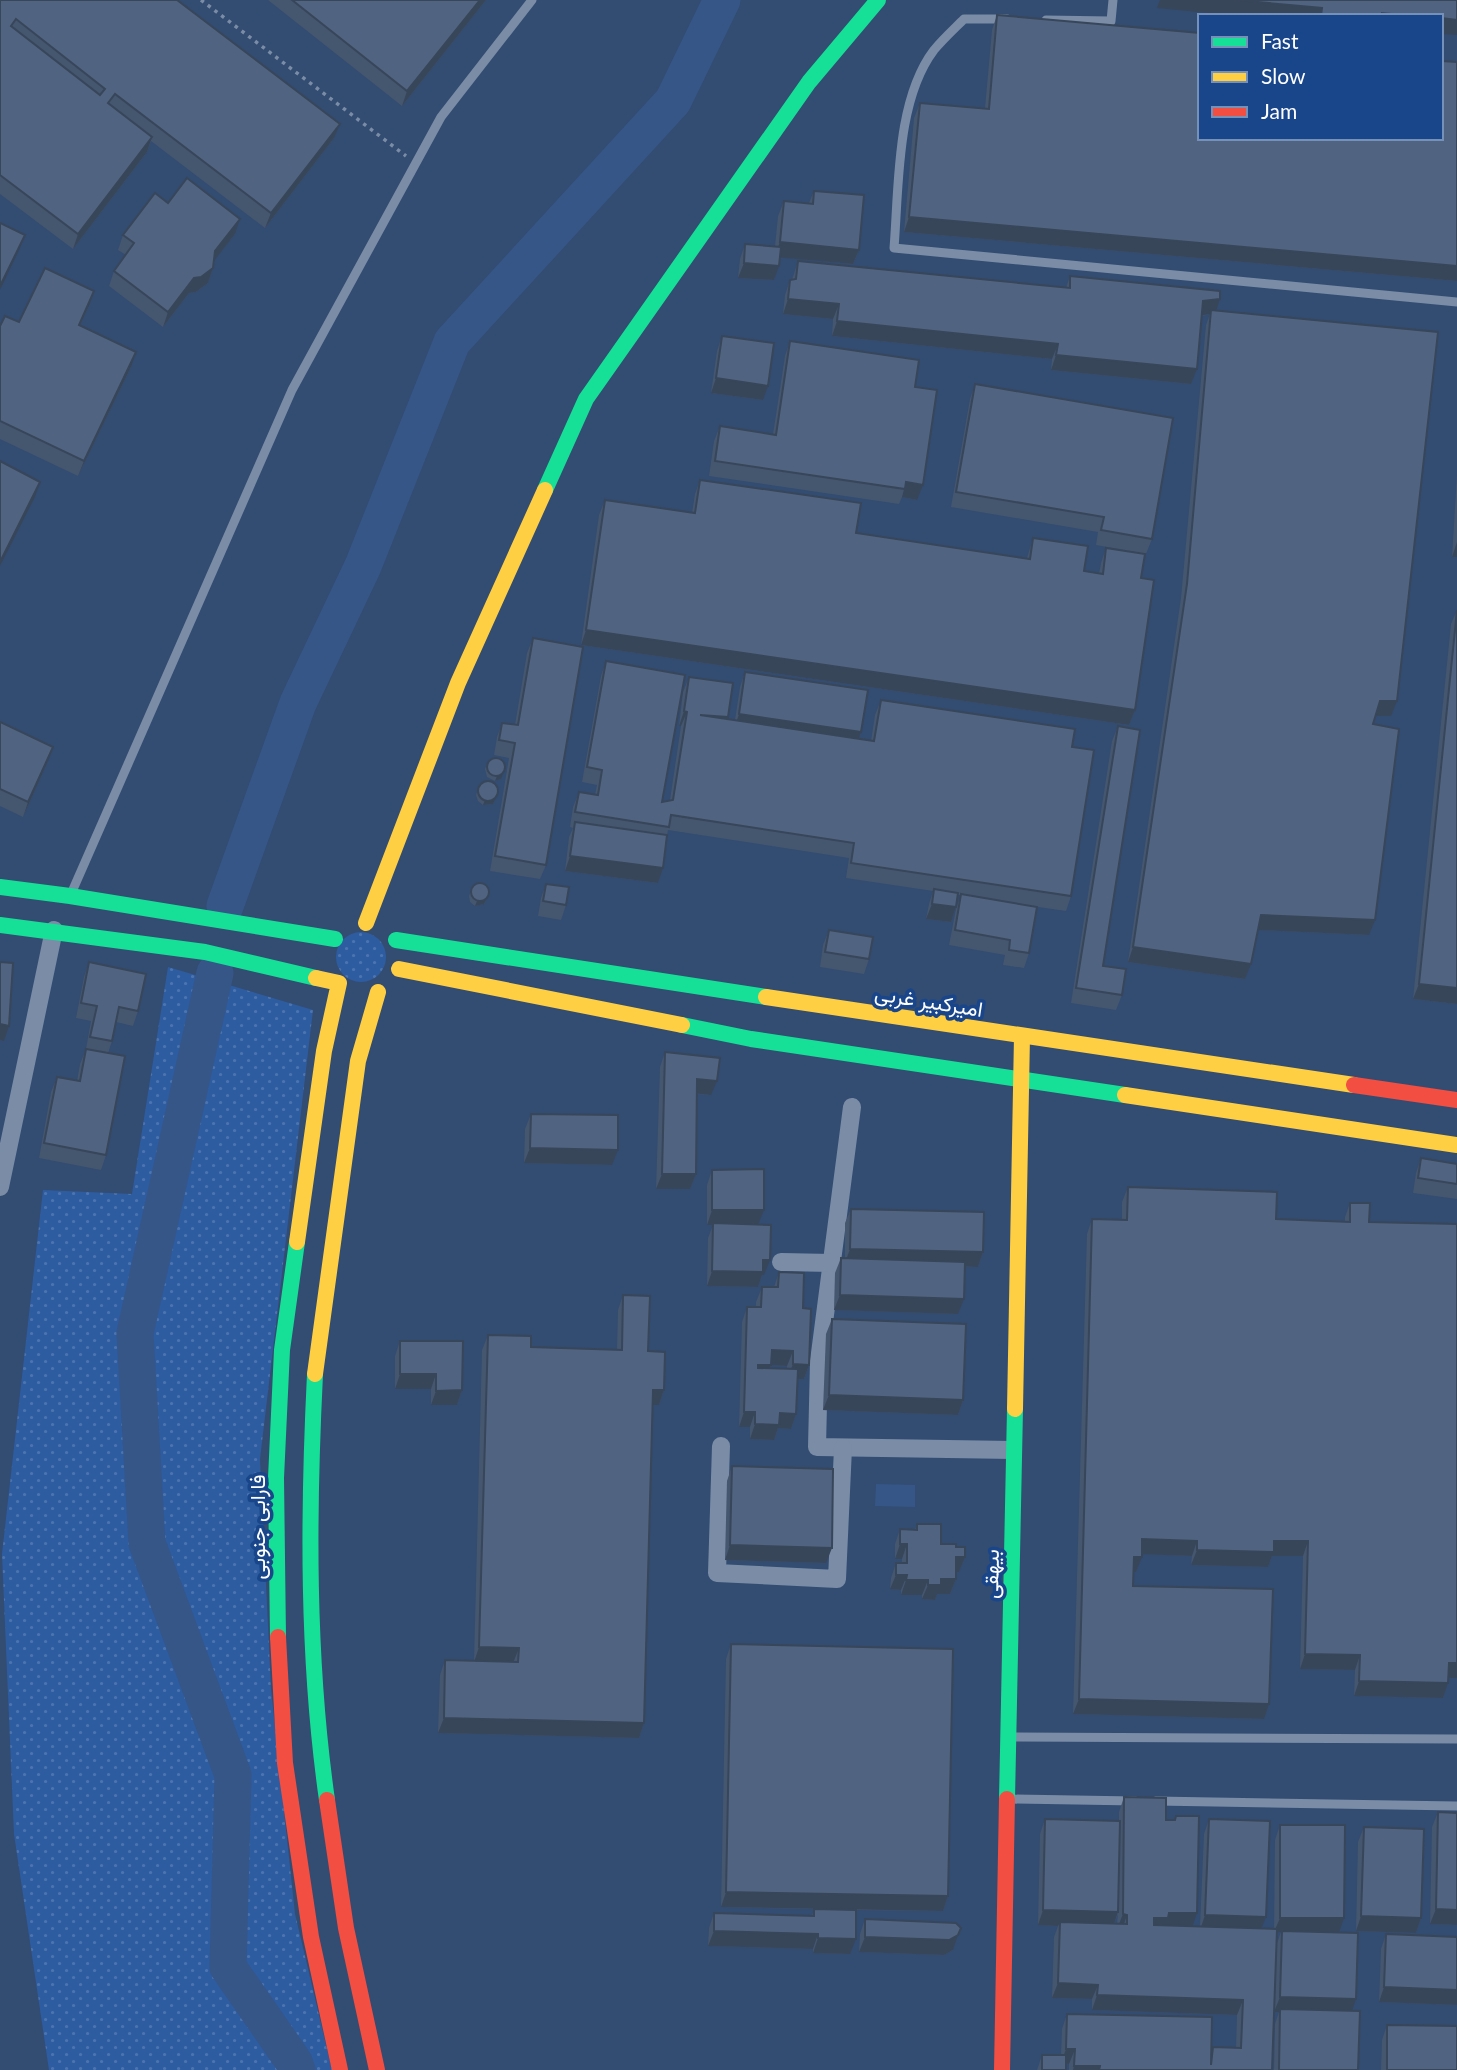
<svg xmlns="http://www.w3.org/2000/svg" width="1457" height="2070" viewBox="0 0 1457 2070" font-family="Lato,Vazirmatn,sans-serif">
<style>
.grass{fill:url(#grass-dots)}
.water{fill:#365688}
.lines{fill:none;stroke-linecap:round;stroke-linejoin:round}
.river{stroke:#365688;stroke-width:37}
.path{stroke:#7a8ca6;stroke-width:3.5;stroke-dasharray:3.5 5;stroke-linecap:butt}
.lane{stroke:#7a8ca6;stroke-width:9}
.street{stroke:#7a8ca6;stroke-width:18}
.fast{stroke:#16e098;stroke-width:16}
.slow{stroke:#ffcf43;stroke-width:16}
.jam{stroke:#f24e42;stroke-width:16}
.wall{fill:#45566f;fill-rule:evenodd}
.shaded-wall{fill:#38465a}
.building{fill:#506481;stroke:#38465a;stroke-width:2;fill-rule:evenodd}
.labels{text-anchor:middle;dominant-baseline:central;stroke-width:7;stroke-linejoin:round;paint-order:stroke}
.street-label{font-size:21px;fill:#fff;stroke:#19468b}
</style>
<defs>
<pattern id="grass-dots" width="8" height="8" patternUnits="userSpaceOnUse" patternTransform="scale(1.75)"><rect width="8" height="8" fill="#2d5ca1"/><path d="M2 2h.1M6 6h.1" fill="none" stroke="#4c74af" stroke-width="1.8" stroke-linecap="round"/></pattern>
</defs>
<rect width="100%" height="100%" fill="#334c71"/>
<g class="grass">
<circle cx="361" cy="957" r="25"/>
<polygon points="168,967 313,1010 260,1459 271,1689 295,1914 332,2070 49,2070 14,1834 2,1554 43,1190 132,1194"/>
</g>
<polygon class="water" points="876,1484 915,1485 915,1507 875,1506"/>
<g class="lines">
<g class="river">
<polyline points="225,906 298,703 363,566 452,342 673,101 722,0"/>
<polyline points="215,973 135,1333 147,1543 233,1775 228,1967 294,2062 297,2070"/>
</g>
<polyline class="path" points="201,0 406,156"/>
<g class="lane">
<path d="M1007 19H964C954 29 943 39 934 50 896 100 899 187 894 248L1457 302"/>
<polyline points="1046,20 1111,21 1113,0"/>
<polyline points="71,894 292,390 441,117 532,0"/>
<polyline points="1010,1737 1457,1739"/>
<polyline points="1009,1799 1135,1801"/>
<polyline points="1156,1801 1457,1806"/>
</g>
<g class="street">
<polyline points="852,1107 819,1361 817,1447 1013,1450"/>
<polyline points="0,1187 54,930"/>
<polyline points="781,1262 832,1263"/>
<polyline points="721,1446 717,1573 837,1579 843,1448"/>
</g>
<g class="fast">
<polyline points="545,490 586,399 809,82 878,0"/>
<polyline points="0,887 70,896 335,939"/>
<polyline points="0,925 205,952 316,978"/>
<polyline points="396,940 766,997"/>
<polyline points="682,1025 751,1039 1125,1095"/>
<path d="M315 1374C308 1516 307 1659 327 1800"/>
<polyline points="278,1637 276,1478 282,1350 297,1242"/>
<polyline points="1007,1799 1015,1409"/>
</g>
<g class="slow">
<polyline points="366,923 458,683 545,490"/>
<polyline points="399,969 682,1025"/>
<polyline points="766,997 1354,1085"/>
<polyline points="1125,1095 1457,1145"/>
<polyline points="297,1242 324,1051 339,983 316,978"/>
<polyline points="315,1374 358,1061 378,992"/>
<polyline points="1015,1409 1022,1036"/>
</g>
<g class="jam">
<polyline points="1354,1085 1457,1100"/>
<polyline points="278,1637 285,1763 311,1937 340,2070"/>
<polyline points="327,1800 346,1928 377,2070"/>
<polyline points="1002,2070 1007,1799"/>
</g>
</g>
<g class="wall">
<polygon points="0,0 334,138 265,228 151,141 147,152 73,249 0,194"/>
<polygon points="268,0 486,0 402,106"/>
<polygon points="997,15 1200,138 1457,62 1457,281 904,232 914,118 920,103 985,108 992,30"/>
<polygon points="814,191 859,250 853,264 780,257 774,280 738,278 740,259 745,244 775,246 778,216 784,201 809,203"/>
<polygon points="168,203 235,234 214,260 213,268 208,283 196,292 189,293 163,327 109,286 114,271 126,255 118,250 123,235"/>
<polygon points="798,261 1066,288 1070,276 1216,310 1391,716 1376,716 1373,724 1369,935 1258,930 1245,979 1128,962 1181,598 1206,325 1210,314 1202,316 1191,384 1051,370 1052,359 832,336 833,319 783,314 785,295 790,280 792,280"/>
<polygon points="89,306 80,325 131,367 78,476 0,439 0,326"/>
<polygon points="722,336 763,400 711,393 717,351"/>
<polygon points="790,341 915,387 917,500 902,497 899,504 709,476 714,441 720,426 773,434 785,356"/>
<polygon points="975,384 1152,539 1146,554 1096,545 1098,532 951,507 970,399"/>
<polygon points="1457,474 1457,557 1452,557"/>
<polygon points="700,480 856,533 1027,558 1033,538 1084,571 1099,574 1101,563 1106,548 1141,578 1135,710 1129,725 581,645 599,515 605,500 692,513 695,494"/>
<polygon points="1457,610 1457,1004 1413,999 1451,624"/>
<polygon points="533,638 546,865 540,879 490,871 509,758 494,755 497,737 502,723 515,725 527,653"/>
<polygon points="606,661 662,802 670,800 681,726 679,726 683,692 689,677 728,717 728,719 735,720 740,687 745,672 859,739 871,741 875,715 881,700 1072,747 1071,896 1066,911 1024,905 1029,953 1024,968 1003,965 1005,955 949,945 956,909 961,895 958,895 956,907 951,922 926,919 929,904 933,891 846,878 849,858 668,830 658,883 565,871 569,837 573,828 570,827 573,807 579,792 595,795 597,785 582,782 601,676"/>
<polygon points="0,722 48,761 23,817 0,806"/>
<polygon points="1118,726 1103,966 1122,995 1116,1010 1071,1003 1112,741"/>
<polygon points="487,764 501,779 495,781 487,777 485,769"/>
<polygon points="478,790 498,793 493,804 483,805 478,801 476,795"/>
<polygon points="546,884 566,905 561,920 538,916 541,898"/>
<polygon points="473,886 489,894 484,904 475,906 470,902 469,896"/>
<polygon points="829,930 869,959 864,974 820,967 823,945"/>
<polygon points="89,962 138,1011 133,1026 116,1022 112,1041 108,1053 106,1155 101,1170 39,1158 51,1092 57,1077 77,1081 80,1064 86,1049 91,1021 76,1018 84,977"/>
<polygon points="665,1052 711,1095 697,1094 696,1174 690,1189 656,1189 660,1067"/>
<polygon points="531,1114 612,1165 524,1163 525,1129"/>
<polygon points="1421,1158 1457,1164 1457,1199 1413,1193 1416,1173"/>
<polygon points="712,1170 759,1224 764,1275 762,1275 758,1287 707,1286 708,1238 713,1225 707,1225 707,1185"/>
<polygon points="1128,1187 1276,1219 1345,1221 1345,1217 1350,1203 1369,1222 1457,1678 1448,1678 1443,1698 1354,1696 1355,1670 1300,1669 1303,1556 1272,1556 1268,1567 1191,1565 1192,1556 1142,1554 1136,1572 1134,1572 1133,1586 1264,1719 1073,1714 1087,1234 1092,1219 1122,1220 1122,1202"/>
<polygon points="851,1209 983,1252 978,1267 965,1267 958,1314 834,1310 835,1273 841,1258 845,1258 845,1223"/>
<path d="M779 1272 803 1308 809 1365 804 1379H797L796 1414 791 1429 778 1428 774 1440 750 1439V1427H739L742 1322 747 1307H756V1302L762 1287H774ZM771 1365 787 1366V1368H770Z"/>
<polygon points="623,1295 664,1390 659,1405 653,1405 644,1723 639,1738 438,1733 440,1675 445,1660 474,1661 482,1350 488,1335 531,1347 617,1350 618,1310"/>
<polygon points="832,1319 963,1400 958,1415 823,1410 826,1334"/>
<polygon points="400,1341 462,1390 457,1405 431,1405 431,1389 395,1389 395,1356"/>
<polygon points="732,1466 826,1563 725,1560 727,1481"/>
<polygon points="917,1524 941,1544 956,1547 965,1557 959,1572 956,1572 956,1579 950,1594 937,1594 935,1600 922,1599 922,1595 901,1595 901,1590 890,1589 891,1578 896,1563 902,1563 902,1559 895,1559 895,1544 900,1529 915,1530"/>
<polygon points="731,1644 948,1896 943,1911 856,1910 850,1954 813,1953 813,1949 708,1946 709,1928 714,1913 812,1916 814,1909 721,1907 726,1659"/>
<path d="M1124 1797 1166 1820 1192 1926H1200L1204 1834 1209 1819 1262 1929H1274L1275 1840 1280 1825 1339 1933 1352 2011 1358 2070H1274L1275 2024 1279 2012H1274L1276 1946 1281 1932H1277L1272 2070H1069V2064H1066V2070H1037L1042 2055H1061L1062 2029 1067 2014 1212 2052 1213 2047 1236 2048 1237 2015 1092 2010V1999L1052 1998 1054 1937 1058 1926 1038 1925 1040 1834 1045 1819 1119 1821V1812ZM1118 1914 1117 1924H1114Z"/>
<polygon points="1438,1812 1457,1925 1430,1924 1432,1827"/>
<polygon points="1364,1827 1421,1918 1416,1933 1356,1931 1358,1842"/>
<polygon points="865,1919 953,1950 944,1955 859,1952 860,1934"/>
<polygon points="1386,1934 1457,1937 1457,2005 1379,2002 1381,1949"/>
<polygon points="1387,2025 1457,2070 1381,2070 1382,2040"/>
</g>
<g class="shaded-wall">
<polygon points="480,0 486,0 402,106 407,91"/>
<polygon points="1160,0 1236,0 1322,8 1319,16 1240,16 1157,8"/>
<polygon points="1382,13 1413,16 1381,16"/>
<polygon points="1441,18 1457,20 1457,35 1441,34"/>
<polygon points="340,124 334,138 265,228 271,213"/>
<polygon points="152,137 147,152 73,249 78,234"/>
<polygon points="909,217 1457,266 1457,281 904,232"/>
<polygon points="240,219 235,234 210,266 215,251"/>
<polygon points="25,235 19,250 0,290 0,286"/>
<polygon points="780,242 859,250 853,264 774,257"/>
<polygon points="744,263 779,266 774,280 738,278"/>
<polygon points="213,268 208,283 196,292 189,293 163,327 168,312 194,278"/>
<polygon points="94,291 89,306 73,339 79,325"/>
<polygon points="788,299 839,304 833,319 783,314"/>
<polygon points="1220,299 1215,314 1211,310 1210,314 1198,316 1203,301"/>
<polygon points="837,321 1058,344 1052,359 832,336"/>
<polygon points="136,352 131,367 78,476 84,461"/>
<polygon points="1056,355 1197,369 1191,384 1051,370"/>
<polygon points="716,378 768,386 763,400 711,393"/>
<polygon points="40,482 35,497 0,566 0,562"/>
<polygon points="906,482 923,485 917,500 902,497"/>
<polygon points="1457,542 1457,557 1452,557"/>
<polygon points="586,630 1135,710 1129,725 581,645"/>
<polygon points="1380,701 1397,701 1391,716 1375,716"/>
<polygon points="684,711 687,712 681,726 679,726"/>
<polygon points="739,714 861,732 856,747 734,729"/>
<polygon points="53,747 48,761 23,817 28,802"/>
<polygon points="505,768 501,779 495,781 497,776"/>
<polygon points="498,793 493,804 483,805 485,800"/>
<polygon points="570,856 663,868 658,883 565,871"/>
<polygon points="489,894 484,904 475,906 477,901"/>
<polygon points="932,904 956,907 951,922 926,919"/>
<polygon points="1261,915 1375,920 1369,935 1256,930"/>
<polygon points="1133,947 1251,964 1245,979 1128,962"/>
<polygon points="1419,984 1457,988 1457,1004 1413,999"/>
<polygon points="0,1024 9,1026 4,1041 0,1040"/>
<polygon points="697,1079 717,1081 711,1095 691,1093"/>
<polygon points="530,1148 618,1150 612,1165 524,1163"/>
<polygon points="662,1174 696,1174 690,1189 656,1189"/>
<polygon points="712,1210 764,1210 758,1225 707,1225"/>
<polygon points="850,1249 983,1252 978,1267 845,1263"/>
<polygon points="763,1260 770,1260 764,1275 762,1275 758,1287 707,1286 712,1271"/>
<polygon points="840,1295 964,1299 958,1314 834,1310"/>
<polygon points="772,1350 793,1351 787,1366 771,1365 766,1380 753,1380 758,1365"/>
<polygon points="793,1364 809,1365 804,1379 787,1379"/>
<polygon points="400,1374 436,1374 431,1389 395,1389"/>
<polygon points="462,1390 457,1405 431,1405 436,1391"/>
<polygon points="653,1390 664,1390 659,1405 648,1405"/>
<polygon points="829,1395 963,1400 958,1415 823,1410"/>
<polygon points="744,1412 755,1412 750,1427 739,1427"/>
<polygon points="780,1413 796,1414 791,1429 778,1428 774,1440 750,1439 755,1424"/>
<polygon points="1142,1539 1197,1541 1192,1556 1137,1554"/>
<polygon points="1274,1541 1308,1541 1303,1556 1272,1556 1268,1567 1191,1565 1197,1550"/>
<polygon points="900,1544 907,1544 902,1559 895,1559"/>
<polygon points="730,1545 832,1548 826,1563 725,1560"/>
<polygon points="956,1557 965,1557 959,1572 951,1572"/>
<polygon points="1134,1557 1142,1557 1136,1572 1128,1572"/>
<polygon points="896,1575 907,1575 901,1590 890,1589"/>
<polygon points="941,1579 956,1579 950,1594 937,1594 935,1600 922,1599 928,1585"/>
<polygon points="906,1580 928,1580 922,1595 901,1595"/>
<polygon points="479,1647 519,1648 513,1663 474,1662"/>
<polygon points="1305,1654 1360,1655 1355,1670 1300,1669"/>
<polygon points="1449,1663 1457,1663 1457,1678 1443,1678"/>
<polygon points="1359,1681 1448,1683 1443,1698 1354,1696"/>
<polygon points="1079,1699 1269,1704 1264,1719 1073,1714"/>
<polygon points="444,1718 644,1723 639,1738 438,1733"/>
<polygon points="726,1892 948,1896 943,1911 721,1907"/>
<polygon points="1436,1909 1457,1910 1457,1925 1430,1924"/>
<polygon points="1043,1910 1118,1912 1113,1927 1060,1922 1058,1926 1038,1925"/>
<polygon points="1169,1913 1197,1913 1192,1928 1149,1933 1154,1918"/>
<polygon points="1123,1914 1127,1915 1122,1930 1117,1929"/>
<polygon points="1205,1915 1266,1917 1260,1932 1200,1930"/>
<polygon points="1361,1916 1421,1918 1416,1933 1356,1931"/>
<polygon points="1280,1918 1344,1918 1339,1933 1274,1932"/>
<polygon points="714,1931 818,1934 813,1949 708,1946"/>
<polygon points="958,1935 953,1950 944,1955 859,1952 865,1937"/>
<polygon points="818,1938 856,1939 850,1954 813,1953"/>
<polygon points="1058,1983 1098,1985 1092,1999 1052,1998"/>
<polygon points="1384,1987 1457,1990 1457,2005 1379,2002"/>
<polygon points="1097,1995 1243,2000 1237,2015 1092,2010"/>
<polygon points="1280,1997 1356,1999 1351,2014 1280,2009 1279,2012 1274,2012"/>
<polygon points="1066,2049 1075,2049 1069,2064 1061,2063"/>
<polygon points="1074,2066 1100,2066 1099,2070 1073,2070"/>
</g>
<g class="building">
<path d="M0 0H177L340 124 271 213 115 94 108 103 152 137 78 234 0 175ZM16 19 105 89 100 95 11 26Z"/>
<polygon points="292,0 480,0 407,91"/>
<polygon points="1236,0 1457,0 1457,20 1441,18 1441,16 1413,16 1382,13 1382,16 1321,16 1322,8"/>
<polygon points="997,15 1200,33 1200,138 1441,138 1441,61 1457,62 1457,266 909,217 920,103 989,109"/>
<polygon points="187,178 240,219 215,251 213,268 201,277 194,278 168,312 114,271 134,243 123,235 155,193 168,203"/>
<polygon points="814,191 864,195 859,250 780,242 784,201 813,204"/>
<polygon points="0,223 25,235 0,286"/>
<polygon points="745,244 781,247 779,266 744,263"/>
<polygon points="798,261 1070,288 1070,276 1220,291 1220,299 1203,301 1197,369 1056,355 1058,344 837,321 839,304 788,299 790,280 796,279"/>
<polygon points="45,268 94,291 79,325 136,352 84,461 0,421 0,326 5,316 19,322"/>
<polygon points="1211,310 1438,332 1397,701 1380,701 1373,724 1399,729 1375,920 1261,915 1251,964 1133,947 1187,584"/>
<polygon points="722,336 774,343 768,386 716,378"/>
<polygon points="790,341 919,360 915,387 937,390 923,485 906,482 905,489 715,461 720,426 776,435"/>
<polygon points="975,384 1173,418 1152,539 1101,530 1104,517 956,492"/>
<polygon points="0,461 40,482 0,562"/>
<polygon points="700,480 861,503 856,533 1030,559 1033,538 1088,546 1084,571 1103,574 1106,548 1145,554 1141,578 1154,580 1135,710 586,630 605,500 695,513"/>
<polygon points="1457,610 1457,988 1419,984"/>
<polygon points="533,638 583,647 546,865 495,856 515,743 499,740 502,723 518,725"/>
<polygon points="606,661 685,675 662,802 673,800 687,712 684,711 689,677 733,683 728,717 700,715 874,741 881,700 1075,729 1072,747 1094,750 1071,896 851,863 854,843 671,815 669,827 575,812 579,792 598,795 602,770 587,767"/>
<polygon points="745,672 868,690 861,732 739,714"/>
<polygon points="0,722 53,747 28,802 0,789"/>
<polygon points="1118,726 1140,730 1103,966 1126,969 1122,995 1076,988"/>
<circle cx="496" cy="767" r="9"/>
<circle cx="488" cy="791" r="10"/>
<polygon points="575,822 667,835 663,868 570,856"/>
<circle cx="480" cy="892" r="9"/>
<polygon points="546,884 569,887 566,905 543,901"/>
<polygon points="934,889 958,893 956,907 932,904"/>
<polygon points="961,894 1037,907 1029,953 1009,950 1010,940 955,930"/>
<polygon points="829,930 873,937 869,959 825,952"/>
<polygon points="0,962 13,963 9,1026 0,1024"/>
<polygon points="89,962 146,974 138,1011 119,1007 112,1041 90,1037 97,1006 81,1003"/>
<polygon points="86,1049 125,1056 106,1155 44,1143 57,1077 80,1081"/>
<polygon points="665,1052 720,1058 717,1081 697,1079 696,1174 662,1174"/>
<polygon points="531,1114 618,1115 618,1150 530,1148"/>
<polygon points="1421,1158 1457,1164 1457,1184 1418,1178"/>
<polygon points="764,1169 764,1210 712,1210 712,1170"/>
<polygon points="1128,1187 1277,1192 1276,1219 1350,1222 1350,1203 1370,1203 1369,1222 1457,1224 1457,1663 1449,1663 1448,1683 1359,1681 1360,1655 1305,1654 1308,1541 1274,1541 1274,1552 1197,1550 1197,1541 1142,1539 1142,1557 1134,1557 1133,1586 1273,1589 1269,1704 1079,1699 1092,1219 1127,1220"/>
<polygon points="851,1209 984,1212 983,1252 850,1249"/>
<polygon points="713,1223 771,1225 770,1260 763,1260 763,1272 712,1271"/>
<polygon points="841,1258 965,1262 964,1299 840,1295"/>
<polygon points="779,1272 804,1273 803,1308 811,1309 809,1365 793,1364 793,1351 772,1350 771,1365 758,1365 758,1368 798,1369 796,1414 780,1413 779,1425 755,1424 755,1412 744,1412 747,1307 761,1307 762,1287 778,1287"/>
<polygon points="623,1295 650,1296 648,1351 665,1352 664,1390 653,1390 644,1723 444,1718 445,1660 518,1662 519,1648 479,1647 488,1335 531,1336 531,1347 622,1350"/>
<polygon points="832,1319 966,1324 963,1400 829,1395"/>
<polygon points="400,1341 463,1341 462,1390 436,1391 436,1374 400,1374"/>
<polygon points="732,1466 833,1469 832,1548 730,1545"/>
<polygon points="917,1524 941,1524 941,1544 956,1544 956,1547 965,1547 965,1557 956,1557 956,1579 941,1579 941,1585 928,1585 928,1580 906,1580 907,1575 896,1575 896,1563 907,1563 907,1544 900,1544 900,1529 917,1530"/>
<polygon points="731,1644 953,1649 948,1896 726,1892"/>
<polygon points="1124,1797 1166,1798 1166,1820 1175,1820 1176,1816 1199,1816 1197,1913 1169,1913 1168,1918 1154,1918 1154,1925 1277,1929 1272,2070 1099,2070 1100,2066 1074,2066 1075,2049 1066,2049 1067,2014 1212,2017 1211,2065 1213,2047 1241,2048 1243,2000 1097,1995 1098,1985 1058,1983 1060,1922 1127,1924 1127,1915 1123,1914"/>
<polygon points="1438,1812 1457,1813 1457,1910 1436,1909"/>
<polygon points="1045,1819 1120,1821 1118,1912 1043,1910"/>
<polygon points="1209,1819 1270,1821 1266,1917 1205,1915"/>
<polygon points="1280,1825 1345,1825 1344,1918 1280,1918"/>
<polygon points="1364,1827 1424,1829 1421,1918 1361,1916"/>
<polygon points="814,1909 856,1910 856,1939 818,1938 818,1934 714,1931 714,1913 814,1916"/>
<polygon points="865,1919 956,1923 961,1928 958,1935 949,1940 865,1937"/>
<polygon points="1282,1931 1358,1933 1356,1999 1280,1997"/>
<polygon points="1386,1934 1457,1937 1457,1990 1384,1987"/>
<polygon points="1280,2009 1360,2011 1358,2070 1279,2070"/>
<polygon points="1387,2025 1457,2026 1457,2070 1387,2070"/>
<rect x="1042" y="2055" width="24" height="15"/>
</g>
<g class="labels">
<g class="street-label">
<text transform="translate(929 1000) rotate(9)">امیرکبیر غربی</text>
<text transform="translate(256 1527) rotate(-90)">فارابی جنوبی</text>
<text transform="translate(990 1574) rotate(-89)">بیهقی</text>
</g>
</g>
<rect x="1198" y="14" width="245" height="126" fill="#19468b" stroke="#7590b9" stroke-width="2"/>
<rect x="1212" y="37" width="35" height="10" fill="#16e098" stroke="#7590b9" stroke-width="2"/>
<text x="1261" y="49" font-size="21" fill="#ffffff">Fast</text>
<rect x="1212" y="72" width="35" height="10" fill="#ffcf43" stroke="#7590b9" stroke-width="2"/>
<text x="1261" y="84" font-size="21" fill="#ffffff">Slow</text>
<rect x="1212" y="107" width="35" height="10" fill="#f24e42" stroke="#7590b9" stroke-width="2"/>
<text x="1261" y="119" font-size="21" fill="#ffffff">Jam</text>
</svg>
